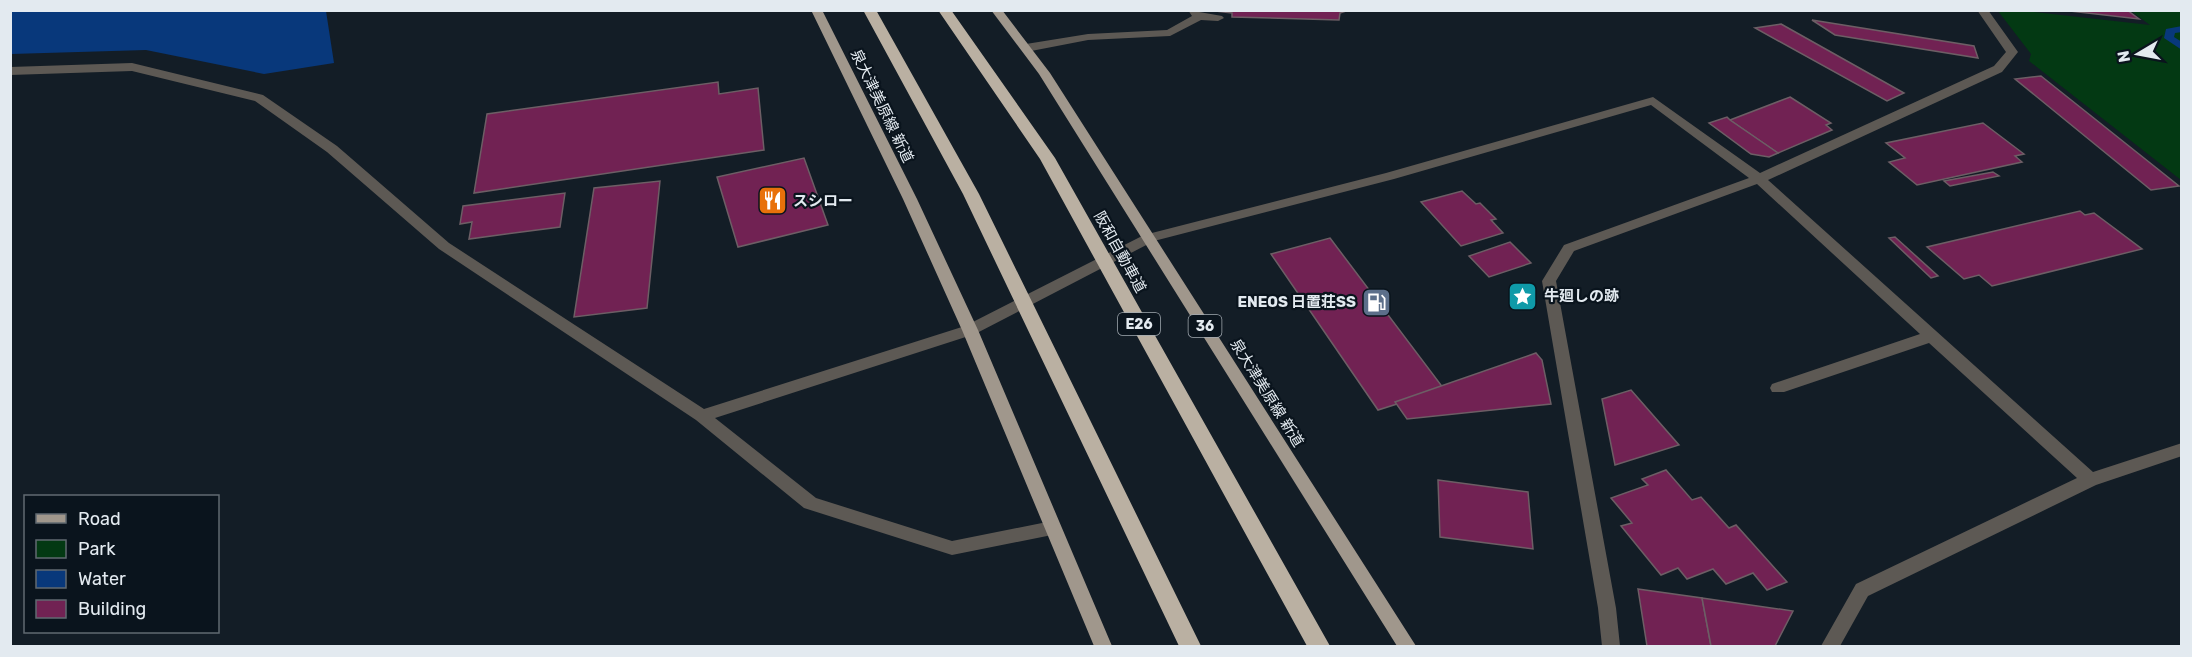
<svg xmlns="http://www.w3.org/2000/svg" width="2192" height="657" viewBox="0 0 2192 657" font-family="Rubik,'Noto Sans JP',sans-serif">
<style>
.green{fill:#033913}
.water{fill:#08387b}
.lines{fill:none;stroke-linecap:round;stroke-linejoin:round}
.stream{fill:#08387b;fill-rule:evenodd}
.building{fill:#712253;stroke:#6d5e65;stroke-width:1.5}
.service{fill:#5d5954;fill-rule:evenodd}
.minor{fill:#5d5954;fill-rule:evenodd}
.primary{fill:#a0978c;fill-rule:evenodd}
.motorway{fill:#bab0a2;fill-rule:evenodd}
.labels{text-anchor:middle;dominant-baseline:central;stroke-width:4.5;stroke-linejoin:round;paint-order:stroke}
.shield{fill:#0a141d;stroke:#a2aab1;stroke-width:1.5}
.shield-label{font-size:14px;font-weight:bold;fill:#e3eaf0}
.street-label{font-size:15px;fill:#e3eaf0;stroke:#0a141d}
.poi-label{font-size:15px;font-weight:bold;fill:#e3eaf0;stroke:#0a141d;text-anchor:start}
</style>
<rect width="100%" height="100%" fill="#131d26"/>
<polygon class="green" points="1998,11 2025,11 2150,25 2131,11 2181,11 2181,180 2029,61 2031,54"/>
<polygon class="water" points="10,11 326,11 334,63 264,74 146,50 11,54"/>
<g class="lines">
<polygon class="stream" points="2182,26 2182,32 2175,33 2174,37 2182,42 2182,50 2164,38 2166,29"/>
</g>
<g class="building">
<polygon points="1349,10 1340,13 1339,20 1232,17 1232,13 1207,10"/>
<polygon points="2061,10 2127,10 2139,19"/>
<polygon points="1812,20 1974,46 1978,58 1835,35"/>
<polygon points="1781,24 1904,93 1887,101 1755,28"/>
<polygon points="2041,76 2179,186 2151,190 2015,79"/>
<polygon points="718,82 719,94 758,88 764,150 474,193 487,114"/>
<polygon points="1790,97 1831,123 1826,125 1832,130 1778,153 1730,120"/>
<polygon points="1727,117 1730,120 1778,153 1769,157 1751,154 1709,123"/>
<polygon points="1983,123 2024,154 2015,156 2022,162 1917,185 1889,162 1905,158 1886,143"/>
<polygon points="804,158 828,225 738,247 717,177"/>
<polygon points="1993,172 1999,176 1950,186 1944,181"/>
<polygon points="660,181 647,308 574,317 594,188"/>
<polygon points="1462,191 1476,204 1480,203 1496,219 1491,220 1503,233 1461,246 1421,202"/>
<polygon points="565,193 560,227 469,239 472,222 460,224 463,206"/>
<polygon points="2080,211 2085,215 2094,213 2142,249 1992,286 1979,275 1964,279 1927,247"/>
<polygon points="1895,237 1938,276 1931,278 1889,238"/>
<polygon points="1330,238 1444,389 1378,410 1271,254"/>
<polygon points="1510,242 1531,263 1489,277 1469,256"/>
<polygon points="1536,353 1542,360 1551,404 1407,419 1395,402"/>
<polygon points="1631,390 1679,445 1615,465 1602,399"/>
<polygon points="1666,470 1692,500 1701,497 1729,528 1736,525 1787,582 1767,590 1753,573 1726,584 1713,569 1687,579 1678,568 1661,575 1621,526 1632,523 1611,498 1648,485 1642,479"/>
<polygon points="1438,480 1528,492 1533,549 1440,537"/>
<polygon points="1638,589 1702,598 1711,646 1647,646"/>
<polygon points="1702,598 1793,611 1775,646 1711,646"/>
</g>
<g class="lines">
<polygon class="service" points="1188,10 1222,16 1224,18 1218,21 1201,20 1170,36 1088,40 1026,52 1020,48 1026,44 1088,34 1167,30 1192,16"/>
<polygon class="minor" points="1977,10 1988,10 2018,52 2002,72 1768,180 2093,472 2182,443 2182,456 2096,485 1868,596 1840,646 1821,646 1856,584 2077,478 1929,343 1784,392 1772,392 1770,388 1772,384 1920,334 1757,184 1574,251 1556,281 1616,608 1620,646 1602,646 1598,608 1542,281 1564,245 1749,178 1651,105 1394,179 1154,241 975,334 715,418 816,498 952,541 1052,521 1058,523 1061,528 1058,533 1052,535 952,555 804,508 696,420 439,249 327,152 255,101 132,71 10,75 10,67 132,63 263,95 337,146 449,243 704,409 965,326 1144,235 1386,173 1653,97 1760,173 1994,66 2006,52"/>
<g class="primary">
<polygon points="811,10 822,10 917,199 978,330 1112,646 1094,646 962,330 903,199"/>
<polygon points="991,10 1002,10 1050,73 1416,646 1397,646 1039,74"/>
</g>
<g class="motorway">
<polygon points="863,10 876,10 979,194 1201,646 1179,646 963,194"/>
<polygon points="938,10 951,10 1055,158 1330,646 1307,646 1040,159"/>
</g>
</g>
<defs>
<symbol id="restaurant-square" viewBox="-11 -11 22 22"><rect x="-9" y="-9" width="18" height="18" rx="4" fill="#e8710a" stroke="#0a141d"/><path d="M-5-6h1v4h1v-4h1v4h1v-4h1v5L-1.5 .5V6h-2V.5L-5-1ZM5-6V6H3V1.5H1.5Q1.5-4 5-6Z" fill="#fff"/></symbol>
<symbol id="sight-square" viewBox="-11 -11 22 22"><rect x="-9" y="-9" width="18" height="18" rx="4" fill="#0f9aa8" stroke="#0a141d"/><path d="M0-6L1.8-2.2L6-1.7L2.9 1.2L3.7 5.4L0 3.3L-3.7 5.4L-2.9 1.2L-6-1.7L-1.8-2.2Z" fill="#fff"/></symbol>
<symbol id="fuel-square" viewBox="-11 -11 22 22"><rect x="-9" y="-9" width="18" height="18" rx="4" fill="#5c6f8a" stroke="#0a141d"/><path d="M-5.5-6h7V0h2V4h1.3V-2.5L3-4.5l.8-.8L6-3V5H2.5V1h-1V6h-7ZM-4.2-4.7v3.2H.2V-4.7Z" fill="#fff"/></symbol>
</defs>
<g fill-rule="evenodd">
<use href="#restaurant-square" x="756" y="184" width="33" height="33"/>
<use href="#sight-square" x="1506" y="280" width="33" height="33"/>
<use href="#fuel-square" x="1360" y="286" width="33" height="33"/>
</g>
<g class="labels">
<g class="shield">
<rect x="1118" y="313" width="42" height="22" rx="4.5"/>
<rect x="1188.5" y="315" width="33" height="22" rx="4.5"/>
</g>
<g class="shield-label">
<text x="1139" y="324">E26</text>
<text x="1205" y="326">36</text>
</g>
<g class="street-label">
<text transform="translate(882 106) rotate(64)">泉大津美原線 新道</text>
<text transform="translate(1120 252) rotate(61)">阪和自動車道</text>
<text transform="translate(1267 393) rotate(58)">泉大津美原線 新道</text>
</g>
<g class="poi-label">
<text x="793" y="201">スシロー</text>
<text x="1544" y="296">牛廻しの跡</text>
<text x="1356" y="302" text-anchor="end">ENEOS 日置荘SS</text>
</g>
</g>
<rect width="2192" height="657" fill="none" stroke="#e3eaf0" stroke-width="24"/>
<rect x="24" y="495" width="195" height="138" fill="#0a141d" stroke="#616a71" stroke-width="1.5"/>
<rect x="36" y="514" width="30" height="9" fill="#a0978c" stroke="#616a71" stroke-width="1.5"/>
<text x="78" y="525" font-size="18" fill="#e3eaf0">Road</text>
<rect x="36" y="540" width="30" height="18" fill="#033913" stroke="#616a71" stroke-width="1.5"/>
<text x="78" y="555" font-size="18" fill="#e3eaf0">Park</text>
<rect x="36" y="570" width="30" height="18" fill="#08387b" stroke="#616a71" stroke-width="1.5"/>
<text x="78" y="585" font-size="18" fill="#e3eaf0">Water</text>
<rect x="36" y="600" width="30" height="18" fill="#712253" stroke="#616a71" stroke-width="1.5"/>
<text x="78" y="615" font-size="18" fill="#e3eaf0">Building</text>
<g transform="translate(2138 54) rotate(260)" stroke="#0a141d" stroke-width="4.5" paint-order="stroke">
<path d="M0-4.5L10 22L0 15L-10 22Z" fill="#e3eaf0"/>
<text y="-9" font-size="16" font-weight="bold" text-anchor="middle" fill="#e3eaf0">N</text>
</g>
</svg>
